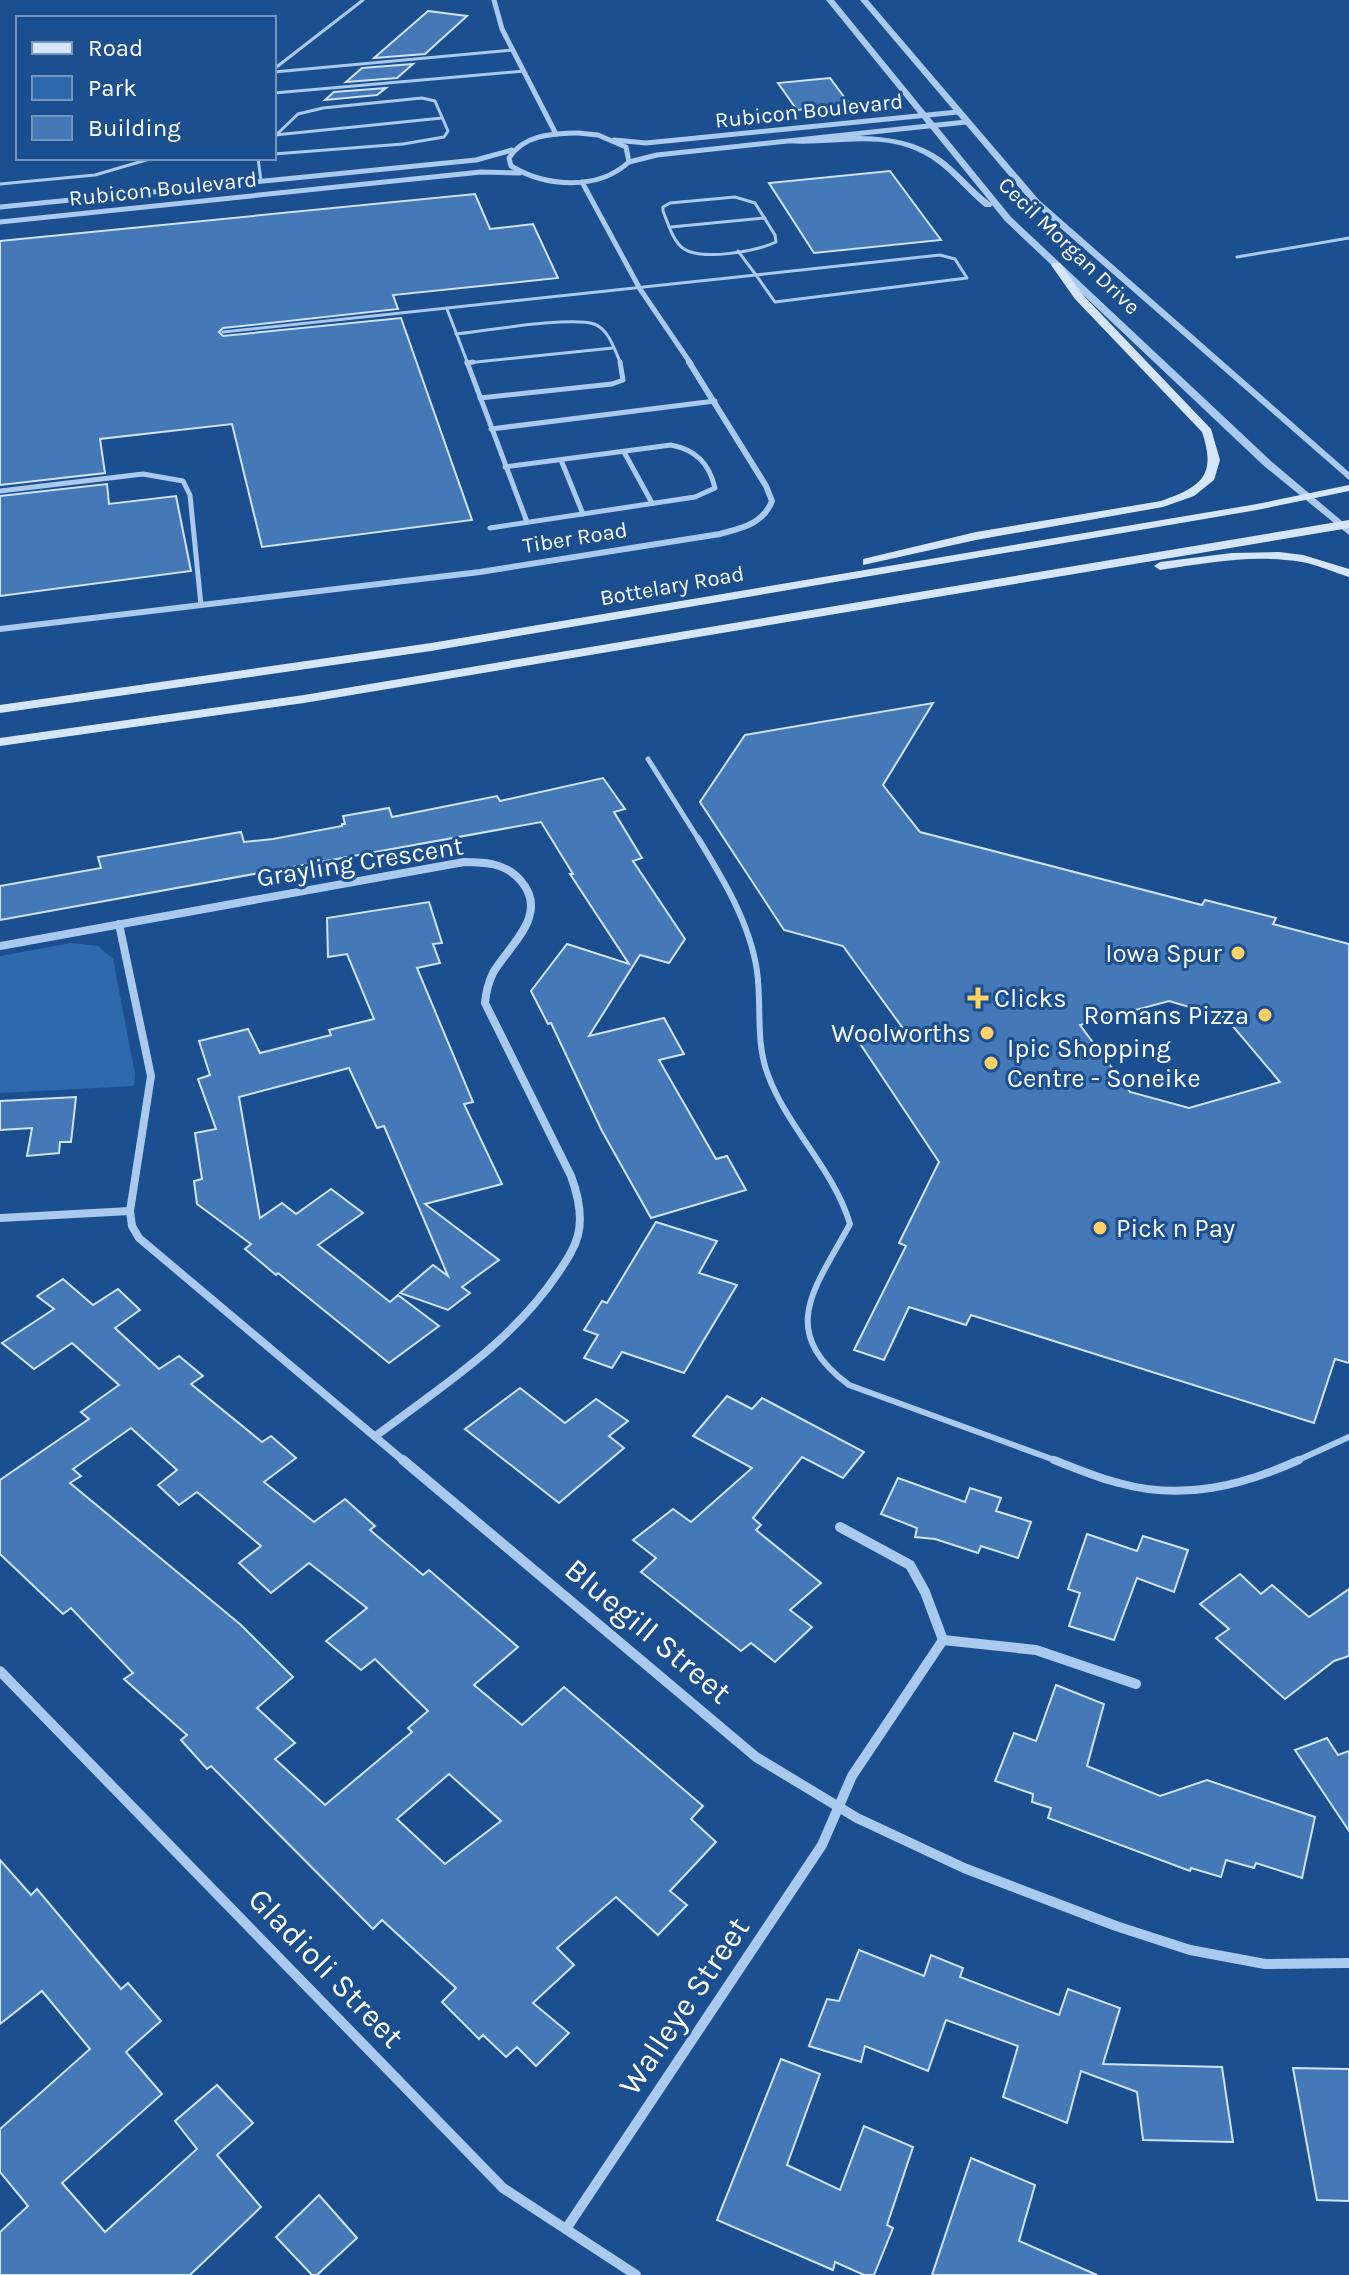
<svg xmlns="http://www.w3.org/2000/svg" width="1349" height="2275" viewBox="0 0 1349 2275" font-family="Karla,sans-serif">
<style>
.green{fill:#2e69ad}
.building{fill:#4478b7;stroke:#cfe3fa;stroke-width:2;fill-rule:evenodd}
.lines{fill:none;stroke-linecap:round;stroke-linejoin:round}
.service-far3{stroke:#a9c9ee;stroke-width:3}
.service-far2{stroke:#a9c9ee;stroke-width:5}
.service-far1{stroke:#a9c9ee;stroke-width:6}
.service{stroke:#a9c9ee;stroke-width:8}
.minor-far3{stroke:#a9c9ee;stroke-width:5}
.minor-far2{stroke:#a9c9ee;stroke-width:6}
.minor-far1{stroke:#a9c9ee;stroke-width:8}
.minor{stroke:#a9c9ee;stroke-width:10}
.tertiary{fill:#a9c9ee;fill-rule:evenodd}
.secondary{fill:#d6e6fa;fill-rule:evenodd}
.poi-dot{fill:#ffd166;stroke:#1b4f8f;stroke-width:3}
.labels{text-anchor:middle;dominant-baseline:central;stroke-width:6;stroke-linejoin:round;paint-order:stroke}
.far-street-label{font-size:22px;fill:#fff;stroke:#1b4f8f}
.street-label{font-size:26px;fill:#fff;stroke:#1b4f8f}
.poi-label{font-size:26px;fill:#fff;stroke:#1b4f8f;text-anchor:end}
.near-street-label{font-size:32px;fill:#fff;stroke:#1b4f8f}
</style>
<rect width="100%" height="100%" fill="#1b4f8f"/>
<polygon class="green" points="71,943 98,946 113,959 135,1074 134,1086 0,1093 0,956"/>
<g class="building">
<polygon points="428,11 467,16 425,54 374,58"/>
<polygon points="413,64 397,78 346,82 362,68"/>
<polygon points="830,78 850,105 797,110 778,83"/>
<polygon points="386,88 377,95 325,100 334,92"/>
<polygon points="890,171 941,240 814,253 769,183"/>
<polygon points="475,194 490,229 533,224 558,278 393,295 398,309 223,328 219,332 223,336 401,318 472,520 262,547 232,424 100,439 105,473 0,485 0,241"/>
<polygon points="107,484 109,504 176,496 191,571 0,596 0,496"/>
<path d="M933 703 883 785 920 832 1202 905 1205 900 1276 918 1273 924 1349 944V1363L1335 1359 1314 1423 971 1315 966 1325 909 1307 884 1360 854 1350 906 1246 899 1243 939 1162 857 1039 902 1027 843 946 784 930 700 802 745 735ZM1169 1001 1226 1018 1280 1082 1189 1108 1130 1092 1080 1025Z"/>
<polygon points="603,778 625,809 614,812 642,858 633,861 685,939 669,963 640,955 589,1036 664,1018 684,1054 659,1060 716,1159 727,1156 746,1190 651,1218 602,1131 551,1023 548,1024 531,991 567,944 629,964 570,874 573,874 541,822 0,920 0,886 101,868 98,857 241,832 244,842 273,839 342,826 342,824 345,824 343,816 389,808 392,817 497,796 500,801"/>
<polygon points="429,902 442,943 433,944 440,963 417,968 473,1102 464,1104 502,1184 425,1204 499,1260 462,1287 470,1293 448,1310 400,1293 433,1265 448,1276 384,1126 377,1128 349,1068 239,1097 260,1218 282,1203 296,1214 331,1189 363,1213 318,1245 390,1302 398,1295 439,1326 389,1363 278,1273 276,1275 245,1249 251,1244 197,1204 194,1181 202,1179 195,1133 216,1129 198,1079 210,1075 199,1041 248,1029 260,1053 331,1035 329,1030 374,1019 347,954 328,957 327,918"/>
<polygon points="76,1097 71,1142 60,1142 59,1153 27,1156 32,1128 0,1130 0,1101"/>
<polygon points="656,1222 717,1241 699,1273 737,1285 684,1373 622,1352 612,1368 584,1358 598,1335 584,1330 602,1301 607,1303"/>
<path d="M63 1279 93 1305 118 1289 140 1310 115 1328 159 1369 179 1356 203 1376 191 1384 262 1442 271 1436 296 1458 264 1482 314 1522 345 1499 375 1526 370 1530 423 1575 429 1570 518 1647 474 1685 522 1725 564 1687 703 1806 691 1819 716 1842 670 1891 687 1905 658 1935 616 1897 557 1948 574 1965 533 2003 569 2033 536 2066 517 2047 506 2057 483 2035 479 2039 442 2002 456 1988 382 1920 373 1929 211 1766 207 1769 181 1740 187 1735 124 1679 133 1673 71 1608 63 1614 0 1554V1480L89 1419 81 1412 119 1385 72 1343 34 1369 2 1343 54 1309 37 1296ZM131 1428 177 1470 158 1485 179 1505 197 1492 261 1546 239 1563 271 1593 309 1563 367 1608 326 1641 361 1670 375 1659 428 1711 408 1728 412 1732 325 1805 275 1759 295 1743 257 1708 293 1677 241 1625 70 1483 81 1476 73 1469ZM449 1774 501 1821 445 1864 397 1819Z"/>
<polygon points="520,1388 565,1423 596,1399 628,1421 609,1436 624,1448 559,1503 465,1429"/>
<polygon points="727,1396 752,1409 762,1398 864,1452 843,1478 802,1457 753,1518 761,1525 756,1530 821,1583 790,1610 812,1627 775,1662 751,1643 741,1651 641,1572 656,1558 633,1540 673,1509 691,1522 752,1468 693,1436"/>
<polygon points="898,1478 965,1502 970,1488 1001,1498 996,1511 1031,1522 1018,1558 981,1546 978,1553 935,1539 915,1537 917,1528 881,1514"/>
<polygon points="1087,1534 1137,1551 1143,1536 1188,1550 1174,1592 1137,1578 1114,1640 1069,1626 1080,1593 1068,1589"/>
<polygon points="1240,1574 1261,1594 1272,1585 1309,1617 1349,1589 1349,1656 1334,1661 1285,1699 1216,1638 1229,1629 1200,1604"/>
<polygon points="1056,1685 1104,1704 1087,1766 1160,1796 1207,1780 1315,1817 1302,1878 1256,1863 1254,1868 1226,1860 1221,1877 1191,1868 1190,1871 1048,1818 1051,1808 1032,1802 1033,1794 995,1781 1014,1733 1036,1741"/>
<polygon points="1327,1738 1338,1755 1349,1751 1349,1831 1295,1750"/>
<polygon points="0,1860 31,1895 37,1889 121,1989 128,1983 161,2021 126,2052 162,2094 62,2183 105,2232 197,2149 175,2121 217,2085 253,2123 217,2155 261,2207 190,2275 0,2275 0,2232 28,2206 0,2172 0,2129 90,2049 42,1991 0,2024"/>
<polygon points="859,1950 924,1976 931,1955 963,1968 960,1977 1059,2015 1068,1989 1120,2008 1103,2064 1222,2067 1233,2142 1143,2140 1137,2092 1081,2071 1067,2123 1003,2097 1018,2046 946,2020 928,2071 865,2046 861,2062 809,2046 827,1999 839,2001"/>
<polygon points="781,2059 820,2074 787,2165 840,2190 864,2126 913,2147 887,2225 893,2228 874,2275 864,2275 835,2262 833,2270 717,2220"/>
<polygon points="1293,2068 1349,2069 1349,2201 1317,2200"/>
<polygon points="971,2158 1035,2185 1019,2241 1097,2275 932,2275"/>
<polygon points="319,2195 357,2238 317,2275 312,2275 276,2237"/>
</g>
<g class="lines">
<g class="service-far3">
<polyline points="274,69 363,0"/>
<polyline points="274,72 513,50"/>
<polyline points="274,93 524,71"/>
<polyline points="275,135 442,118"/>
<polyline points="274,137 298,114 323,108 422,98 435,101 448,131 444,137 403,144 274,154"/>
<polyline points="258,158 261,181"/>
<polyline points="0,184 95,175 153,158"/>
<path d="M735 197 755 203 775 235 776 242C757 251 703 261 684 249 673 242 668 223 663 211V207L670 203Z"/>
<polyline points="671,227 765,218"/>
<polyline points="738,251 756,275"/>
<polygon points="940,255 955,259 967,278 775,302 756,275"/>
<polyline points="1237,257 1349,238"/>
<polyline points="447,309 468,364"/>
<polyline points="223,332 756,275"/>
<path d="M456 334C484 331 571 316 594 324 609 329 615 351 621 364"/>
<polyline points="467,363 613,348"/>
</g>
<g class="service-far2">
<polyline points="467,362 527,522"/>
<polyline points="467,363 473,362"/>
<polyline points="480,398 612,384 623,380 620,362"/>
<polyline points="491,429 715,401"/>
<polyline points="624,452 652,503"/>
<polyline points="561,460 583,514"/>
<polyline points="0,491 143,474 183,481 190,495 201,605"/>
<path d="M490 528 695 497 715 488C709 463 696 450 671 445L505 467"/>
<polyline points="648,759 699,840"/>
</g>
<g class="service-far1">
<path d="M698 838C723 879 750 923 757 971 762 1006 755 1041 768 1075 788 1129 833 1168 850 1224 815 1289 776 1330 849 1385L1060 1462"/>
<polyline points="1294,1462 1349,1437"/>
</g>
<path class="service" d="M1054 1460C1075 1468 1097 1478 1119 1483 1182 1501 1241 1486 1299 1460"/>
<g class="minor-far3">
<polyline points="494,0 502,29 556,134"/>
<path d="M578 133 598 135 626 147 629 162C597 191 546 187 511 166L509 158C524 134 552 134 578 133Z"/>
<polyline points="614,140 646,143 958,112"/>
<polyline points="629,162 657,155 966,122"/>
<polyline points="582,182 640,289 691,364"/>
<polyline points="0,207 476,160 512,150"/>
<polyline points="0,222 481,172 520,173"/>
</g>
<path class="minor-far2" d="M0 629 480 572 720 534C742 528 763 524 772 501L766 486 689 362"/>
<g class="minor-far1">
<polyline points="119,924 151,1076 130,1211 132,1226 139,1238 405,1462"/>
<path d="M0 946 464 862C485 862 506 863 521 881 550 915 509 945 493 973 488 983 486 992 485 1003L571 1176C578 1195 583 1215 578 1235 574 1250 566 1261 558 1273 512 1342 442 1386 377 1435"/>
<polyline points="0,1218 130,1211"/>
</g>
<g class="minor">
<polyline points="403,1460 756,1757 857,1818 964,1868 1116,1926 1190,1950 1265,1964 1349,1963"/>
<polyline points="840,1527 910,1565 925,1592 943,1640"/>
<polyline points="0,1671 503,2188 636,2275"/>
<polyline points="566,2229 822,1845 852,1776 943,1640 1036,1650 1136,1684"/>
</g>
<g class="tertiary">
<path d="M826 0H834L1011 217 1272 462 1349 527V535L1264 466 1005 221 992 205 991 207H985C964 190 947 166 923 154 880 131 831 147 786 143V139H789C840 137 901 127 945 161 961 174 974 190 991 203Z"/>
<polygon points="860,0 868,0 1039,200 1349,472 1349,480 1033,204"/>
</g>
<g class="secondary">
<path d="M1052 263H1060L1083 295 1211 429 1220 460 1214 480 1194 496 1163 507 976 540 863 565V559L976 532 1161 501C1201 487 1217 476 1202 432L1075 299 1051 265Z"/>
<polygon points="1349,485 1349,491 1257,510 431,651 0,713 0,705 431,643 1257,504"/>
<polygon points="1349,520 1349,528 304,703 0,746 0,738 304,695"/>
<path d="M1279 552 1303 555 1349 569V577C1333 572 1318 565 1302 562 1255 554 1207 563 1160 570L1154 566 1160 562 1232 553Z"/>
</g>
</g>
<g class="poi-dot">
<circle cx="1238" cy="953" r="8"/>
<path d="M974 986h8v8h8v8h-8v8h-8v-8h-8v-8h8z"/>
<circle cx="1265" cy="1015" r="8"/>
<circle cx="987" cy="1033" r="8"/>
<circle cx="991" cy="1063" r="8"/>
<circle cx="1100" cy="1228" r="8"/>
</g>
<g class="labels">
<g class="far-street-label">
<text transform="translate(809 111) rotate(-6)">Rubicon Boulevard</text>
<text transform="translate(163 189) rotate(-6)">Rubicon Boulevard</text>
<text transform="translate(1069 246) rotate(44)">Cecil Morgan Drive</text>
<text transform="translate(575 538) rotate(-9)">Tiber Road</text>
<text transform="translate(672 586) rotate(-10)">Bottelary Road</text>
</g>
<g class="street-label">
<text transform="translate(360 862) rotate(-9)">Grayling Crescent</text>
</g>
<g class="poi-label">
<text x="1222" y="953">Iowa Spur</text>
<text x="994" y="998" text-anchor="start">Clicks</text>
<text x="1249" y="1015">Romans Pizza</text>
<text x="971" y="1033">Woolworths</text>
<text x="1007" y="1048" text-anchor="start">Ipic Shopping<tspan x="1007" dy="30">Centre - Soneike</tspan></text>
<text x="1116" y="1228" text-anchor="start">Pick n Pay</text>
</g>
<g class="near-street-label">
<text transform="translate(648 1631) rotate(40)">Bluegill Street</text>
<text transform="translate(326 1968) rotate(46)">Gladioli Street</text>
<text transform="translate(684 2006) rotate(-56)">Walleye Street</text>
</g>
</g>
<rect x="16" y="16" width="260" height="144" fill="#1b4f8f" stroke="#7695bc" stroke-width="2"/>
<rect x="32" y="42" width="40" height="12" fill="#d6e6fa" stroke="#7695bc" stroke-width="2"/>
<text x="88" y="56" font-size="24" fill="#ffffff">Road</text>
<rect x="32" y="76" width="40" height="24" fill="#2e69ad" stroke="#7695bc" stroke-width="2"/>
<text x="88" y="96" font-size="24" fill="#ffffff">Park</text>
<rect x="32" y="116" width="40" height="24" fill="#4478b7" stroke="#7695bc" stroke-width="2"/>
<text x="88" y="136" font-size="24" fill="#ffffff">Building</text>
</svg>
